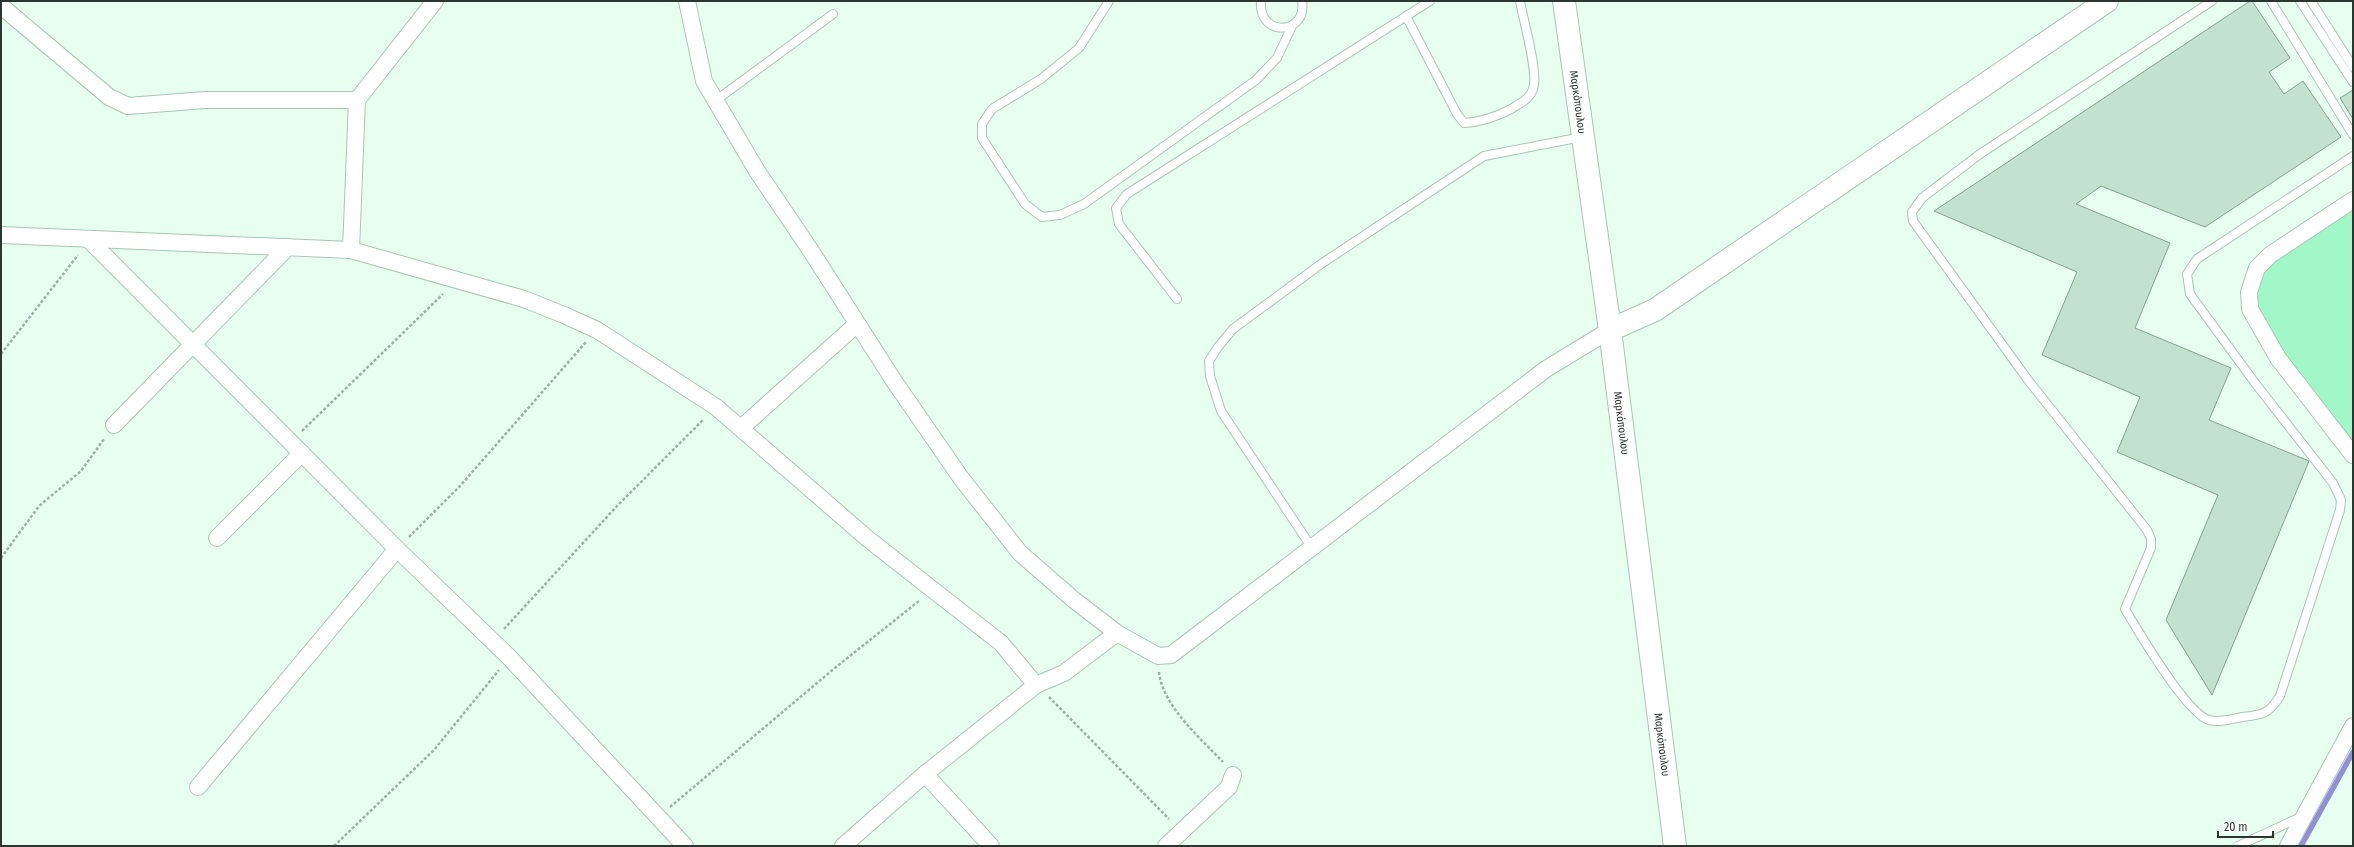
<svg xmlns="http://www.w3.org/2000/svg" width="2354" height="847" font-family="'Fira Sans Condensed',sans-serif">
<rect width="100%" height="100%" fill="#e7fff0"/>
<polygon fill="#a2f7c9" points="2353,211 2353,445 2289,362 2256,313 2254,289 2269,263"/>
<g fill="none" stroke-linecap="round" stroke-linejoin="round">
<polyline stroke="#928ed7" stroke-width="5.5" points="2301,846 2353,752"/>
</g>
<g fill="#c3e1cf" stroke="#84a090">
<polygon points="2250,1 2252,1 2290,58 2269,72 2284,94 2303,81 2341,137 2205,227 2101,186 2076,204 2170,243 2135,328 2231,368 2209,420 2309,461 2212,695 2166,620 2218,495 2117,452 2140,397 2042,355 2077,272 1934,211"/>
<polygon points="2353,90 2353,119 2340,98"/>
</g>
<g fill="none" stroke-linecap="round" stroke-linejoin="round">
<g stroke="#a8c5b4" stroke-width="10">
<g id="lane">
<polyline points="1109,1 1079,48 1041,79 992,109 982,124 982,138 1025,204 1042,217 1060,215 1084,204 1256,80 1277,58 1292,26"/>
<path d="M 1261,1 C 1258,38 1308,35 1302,1"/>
<path d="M 2212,1 L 1980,154 L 1922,198 L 1912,212 L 1913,221 L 2028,380 L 2147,530 L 2151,539 L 2151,548 L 2125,609 C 2138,631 2187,714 2209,720 C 2218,723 2232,719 2242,717 C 2262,715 2269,714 2280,696 L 2340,510 L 2341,500 L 2333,483 L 2255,383 L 2190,294 L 2187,274 L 2197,259 L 2353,156"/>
<polyline points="2271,1 2353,135"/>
<polyline points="2300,1 2353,82"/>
<polyline points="2311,1 2353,67"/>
<path d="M 1406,16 L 1457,114 L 1464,123 C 1481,122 1496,117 1511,109 C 1519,104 1530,99 1533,89 C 1539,74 1523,19 1520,1"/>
<polyline points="715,101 833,14"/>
<polyline points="1177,299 1119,224 1116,208 1127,194 1430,1"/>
<polyline points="1312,548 1221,411 1210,376 1209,361 1218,347 1233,329 1321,264 1484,156 1582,137"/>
<polyline points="2238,846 2303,816"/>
</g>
</g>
<g stroke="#a8c5b4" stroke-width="18">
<g id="street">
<polyline points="687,1 704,81 757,171 811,251 894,381 961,478 1020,553 1074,600 1117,633 1158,656 1171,655 1546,369 1610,330"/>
<polyline points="1,6 109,97 128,106 205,100 357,100"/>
<polyline points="2353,200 2270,255 2257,268 2249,292 2250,309 2278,358 2353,455"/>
<polyline points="1,235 351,250 524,299 564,315 597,330 716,407 868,539 1001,643 1036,685"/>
<polyline points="89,240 397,549 509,657 685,846"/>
<polyline points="351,250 357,100 435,1"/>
<polyline points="114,425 288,247"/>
<polyline points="741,428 857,324"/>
<polyline points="217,538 302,453"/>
<polyline points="198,787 397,549"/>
<polyline points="843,846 925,774"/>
<polyline points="991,846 925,774 1036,685 1064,673 1117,633"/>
<polyline points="1166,846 1229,787 1233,775"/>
<polyline points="2288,846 2353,726"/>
</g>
</g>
<g stroke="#a8c5b4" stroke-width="24">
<g id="secondary">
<path id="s1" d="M 1564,1 L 1610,330 L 1675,846"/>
<polyline points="1610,330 1655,310 2107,1"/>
</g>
</g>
<g stroke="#9db0a4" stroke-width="2.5" stroke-dasharray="3 2" stroke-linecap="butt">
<polyline points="1,354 78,255"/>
<polyline points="302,431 443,294"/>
<polyline points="409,537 460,486 586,342"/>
<polyline points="1,558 39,506 81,471 104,439"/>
<polyline points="504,629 617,506 704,419"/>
<path d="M 1159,672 C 1162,705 1201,739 1223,762"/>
<polyline points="1049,697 1169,819"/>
<polyline points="670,807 836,667 919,601"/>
<polyline points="334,846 434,750 499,670"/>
</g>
<use href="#lane" stroke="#fff" stroke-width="8"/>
<use href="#street" stroke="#fff" stroke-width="16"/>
<use href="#secondary" stroke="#fff" stroke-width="22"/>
</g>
<g text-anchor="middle" stroke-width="4" stroke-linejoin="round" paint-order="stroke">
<g font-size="11" fill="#2a362f" stroke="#fff">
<text dy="4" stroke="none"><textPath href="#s1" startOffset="102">Μαρκόπουλου</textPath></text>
<text dy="4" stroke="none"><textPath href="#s1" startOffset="426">Μαρκόπουλου</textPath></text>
<text dy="4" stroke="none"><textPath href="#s1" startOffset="750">Μαρκόπουλου</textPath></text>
</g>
</g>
<rect width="2354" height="847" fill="none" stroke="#2a362f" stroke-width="4"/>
<path d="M2218 831v6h55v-6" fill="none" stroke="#2a362f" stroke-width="2"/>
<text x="2224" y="831" font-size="12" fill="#2a362f" stroke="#ffffff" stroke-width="3" paint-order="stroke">20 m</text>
</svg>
